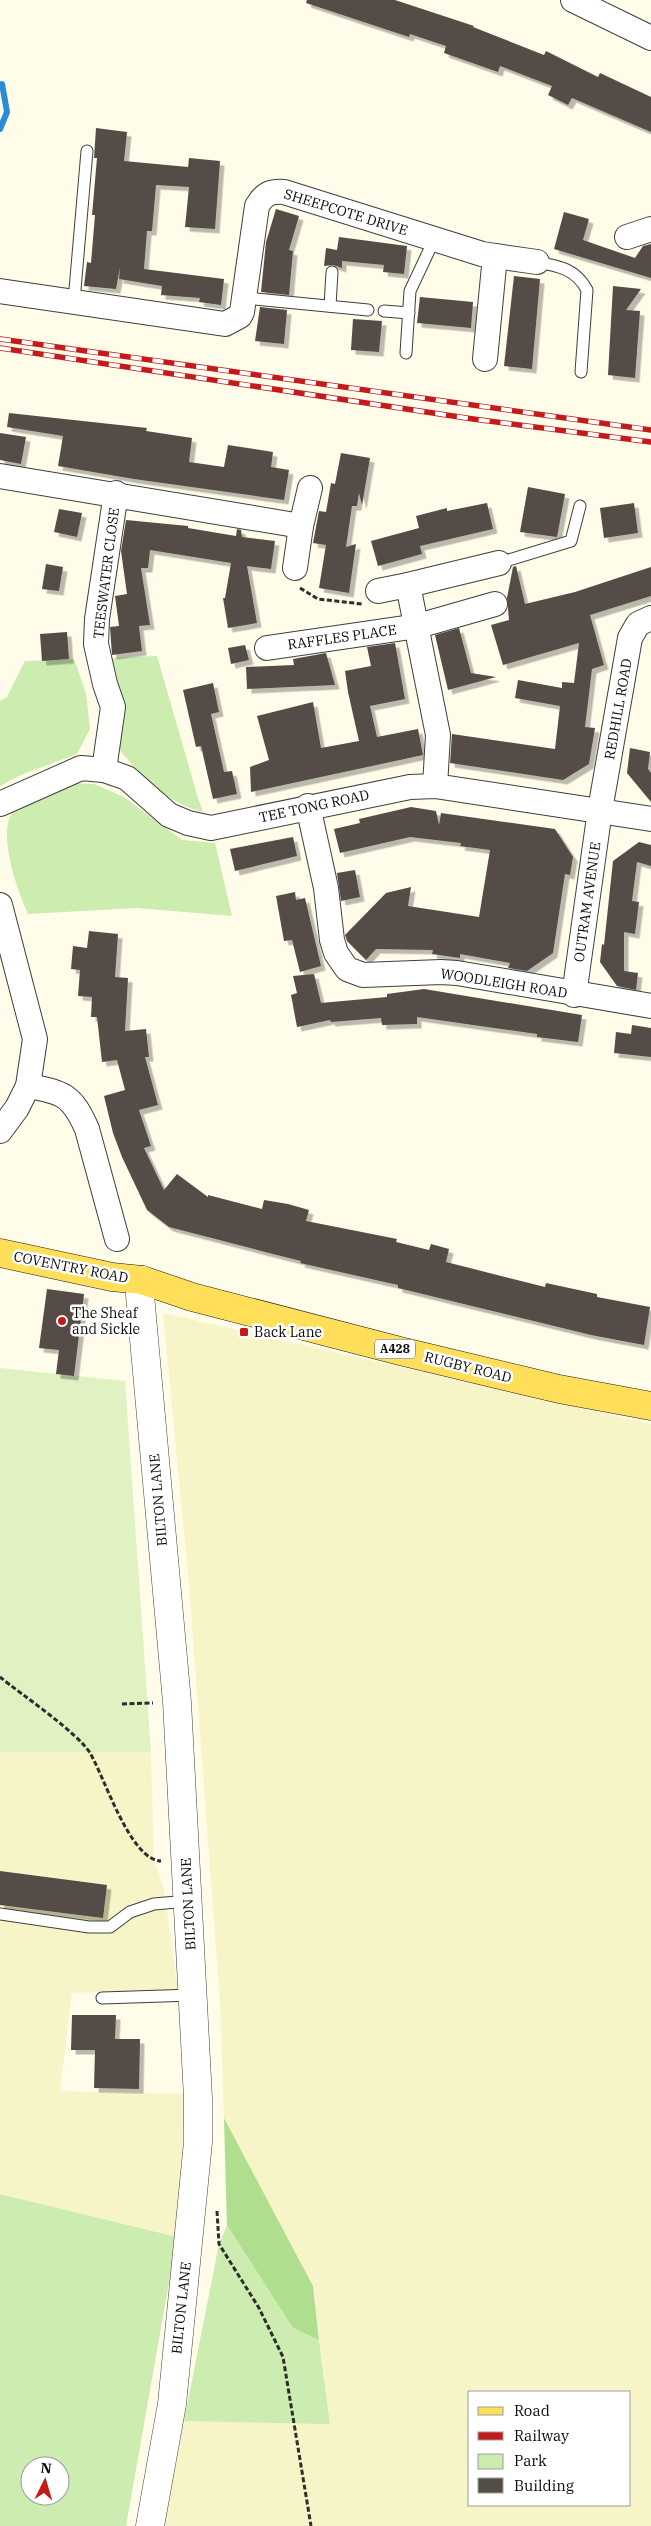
<svg xmlns="http://www.w3.org/2000/svg" width="651" height="2526" font-family="'IBM Plex Serif',serif">
<defs>
<filter id="shadow"><feDropShadow dx="4.5" dy="4.5" stdDeviation="0" flood-color="#0004"/></filter>
</defs>
<rect width="100%" height="100%" fill="#fffce9"/>
<g fill="#f7f5c7" fill-rule="evenodd">
<path d="M 163,1313 L 651,1424 L 651,2526 L 163,2526 L 184,2421 L 330,2423 L 313,2286 L 224,2118 L 220,2002 L 189,1586 ZM 470,2392 L 630,2392 L 630,2505 L 470,2505 Z"/>
<polygon points="0,1752 151,1752 154,1860 164,1890 178,1989 72,1993 60,2091 186,2094 177,2237 0,2194"/>
</g>
<g fill="#ccecb0" fill-rule="evenodd">
<path d="M 157,656 L 198,798 L 203,812 C 168,804 140,775 118,748 C 126,711 120,693 109,658 Z"/>
<polygon points="74,659 86,693 90,729 77,754 21,775 0,786 0,701 7,697 25,661"/>
<path d="M 68,783 L 94,784 L 124,797 L 182,840 L 215,843 L 232,916 L 137,908 L 28,914 C 17,889 0,841 10,816 C 22,805 53,791 68,783 Z"/>
<path d="M 0,2194 L 177,2237 L 126,2526 L 0,2526 ZM 30,2466 L 60,2466 L 60,2496 L 30,2496 Z"/>
<polygon points="227,2225 293,2328 319,2340 330,2424 184,2421 219,2244"/>
</g>
<polygon fill="#aede8e" points="224,2118 313,2286 319,2340 293,2328 227,2225"/>
<polygon fill="#e0f2c2" points="0,1368 125,1381 151,1752 0,1752"/>
<g fill="none" stroke-linecap="round" stroke-linejoin="round">
<polyline stroke="#2b8bd7" stroke-width="6" points="0,129 7,112 2,84"/>
</g>
<g fill="#544c46" filter="url(#shadow)">
<polygon points="307,0 395,0 474,26 473,27 544,55 546,51 598,77 600,73 651,97 651,132 572,98 568,105 548,95 552,86 500,66 498,72 444,53 446,46 410,34 409,37 306,3"/>
<polygon points="96,128 127,132 124,161 188,167 189,158 220,161 215,229 185,227 189,187 156,185 152,231 147,231 144,269 224,279 221,305 199,302 200,298 161,295 162,286 119,279 120,267 116,289 84,286 87,262 91,263 95,215 92,215 97,158 94,158"/>
<polygon points="276,209 299,216 289,250 293,251 289,295 261,292 266,242"/>
<polygon points="564,212 589,219 583,240 635,258 643,246 651,244 651,278 554,249"/>
<polygon points="339,237 407,246 404,274 383,272 384,265 342,261 342,268 333,265 324,266 326,248 337,250"/>
<polygon points="514,276 540,279 532,369 504,366"/>
<polygon points="613,286 641,289 626,310 640,311 635,378 608,375"/>
<polygon points="420,297 473,302 471,328 417,323"/>
<polygon points="260,307 287,310 284,344 255,341"/>
<polygon points="353,319 382,321 379,352 351,350"/>
<polygon points="9,413 147,428 146,431 192,438 189,462 224,467 228,445 273,452 271,467 289,470 284,500 134,479 58,466 63,436 7,427"/>
<polygon points="0,433 26,437 21,464 0,460"/>
<polygon points="341,453 370,458 362,505 359,493 357,506 352,506 346,547 356,544 349,593 319,588 326,545 313,543 319,511 326,512 331,483 335,484"/>
<polygon points="528,487 565,494 557,537 520,532"/>
<polygon points="487,503 493,529 420,546 422,554 378,566 371,541 419,528 416,516 447,508 447,511"/>
<polygon points="634,503 638,533 604,538 600,508"/>
<polygon points="59,509 82,513 77,537 54,532"/>
<polygon points="126,520 188,526 188,528 236,536 237,529 241,530 242,537 275,541 271,569 247,566 257,623 228,628 223,598 225,598 231,563 150,550 148,568 141,568 150,625 139,626 142,651 112,655 110,627 119,626 115,596 127,594 121,551"/>
<polygon points="46,564 63,567 59,591 42,589"/>
<polygon points="516,566 525,604 575,592 651,567 651,596 590,615 604,665 592,669 585,727 595,728 589,764 563,780 450,763 452,734 555,749 560,706 515,698 518,680 562,688 562,682 574,683 579,643 503,665 491,625 509,620 507,598 513,567"/>
<polygon points="459,628 471,673 496,677 448,690 435,635"/>
<polygon points="67,632 69,659 42,661 40,634"/>
<polygon points="395,643 405,699 370,706 377,737 418,729 423,755 251,792 250,767 269,760 257,716 313,702 321,748 359,741 348,692 345,671 371,666 367,647"/>
<polygon points="245,645 249,660 231,664 228,648"/>
<polygon points="326,653 335,685 247,689 246,667 294,665 293,659"/>
<polygon points="213,683 219,712 211,714 224,772 232,771 237,794 213,799 201,746 196,747 183,690"/>
<polygon points="630,748 650,752 648,769 651,773 651,802 627,773"/>
<polygon points="411,807 436,811 439,825 441,813 555,829 573,857 570,875 565,874 553,953 527,971 508,968 510,963 460,954 460,958 432,954 433,950 376,949 366,960 347,941 345,935 386,893 411,887 408,906 479,917 490,850 460,846 461,843 410,837 340,853 334,829 360,823 359,819"/>
<polygon points="293,837 297,856 235,871 230,849"/>
<polygon points="639,842 651,845 651,866 637,862 632,901 639,902 635,934 624,932 624,971 638,973 636,990 617,986 600,962 602,944 604,945 613,861"/>
<polygon points="355,870 360,897 341,901 337,873"/>
<polygon points="295,892 296,900 305,898 321,966 300,972 292,940 284,941 276,896"/>
<polygon points="89,931 118,934 115,977 128,978 125,1031 146,1029 149,1057 145,1057 158,1105 139,1110 151,1146 144,1148 164,1190 177,1174 208,1197 208,1195 262,1209 264,1200 288,1204 309,1210 306,1221 397,1239 396,1242 429,1250 431,1244 449,1249 446,1262 545,1287 546,1283 597,1294 597,1297 650,1307 644,1345 591,1335 398,1288 398,1285 300,1263 301,1261 269,1253 169,1227 147,1210 122,1157 113,1133 104,1096 125,1090 117,1060 102,1062 97,1017 91,1017 92,997 78,996 80,970 71,969 73,946 87,948"/>
<polygon points="314,974 321,1003 387,997 387,994 424,989 582,1015 578,1042 537,1037 537,1034 417,1017 417,1024 382,1025 381,1018 331,1022 330,1020 297,1027 291,995 297,993 293,976"/>
<polygon points="632,1025 651,1028 651,1057 614,1053 616,1032 631,1034"/>
<polygon points="47,1289 84,1294 74,1376 56,1374 59,1350 39,1348"/>
<polygon points="0,1871 107,1885 103,1918 0,1905"/>
<polygon points="72,2015 116,2015 115,2039 140,2039 139,2089 94,2088 95,2050 71,2050"/>
</g>
<g fill="none" stroke-linecap="round" stroke-linejoin="round">
<g stroke="#3e3e3e" stroke-width="13">
<g id="service">
<path d="M 537,262 C 559,266 576,269 587,290 L 581,372"/>
<polyline points="245,298 368,310"/>
<polyline points="74,301 87,151"/>
<polyline points="330,306 332,272"/>
<polyline points="384,311 409,313"/>
<polyline points="406,353 410,291 434,240"/>
<polyline points="499,563 571,541 580,506"/>
<polyline points="0,1914 89,1927 110,1927 130,1912 154,1904 188,1901"/>
<polyline points="102,1998 193,1995"/>
</g>
</g>
<g stroke="#3e3e3e" stroke-width="26">
<g id="minor">
<polyline points="573,0 651,38"/>
<polyline points="627,237 651,229"/>
<path d="M 0,291 L 225,324 L 240,316 L 242,312 L 257,206 C 264,194 270,191 284,192 L 482,254 L 537,262"/>
<polyline points="485,359 495,256"/>
<polyline points="0,476 301,526"/>
<polyline points="295,568 301,526 310,488"/>
<polyline points="378,591 408,585"/>
<polyline points="267,648 418,626 495,604"/>
<polyline points="104,770 113,707 105,684 96,644 97,619 116,493"/>
<polyline points="435,786 438,735 408,585 499,563"/>
<polyline points="0,804 81,768 104,770 127,778 169,815 188,823 211,828 410,787 435,786 651,819"/>
<polyline points="308,806 326,888 332,940 336,953 347,969 363,975 441,972 457,973 651,1006"/>
<polyline points="0,905 35,1039 28,1086 17,1108 0,1131"/>
<polyline points="574,995 600,810 630,638 638,624 651,618"/>
<path d="M 28,1086 C 63,1092 72,1095 87,1129 L 117,1239"/>
</g>
</g>
<g stroke="#3e3e3e" stroke-width="29">
<polyline id="tertiary" points="142,1280 140,1295 177,1702 198,2098 198,2142 172,2404 150,2526"/>
</g>
<g stroke="#1c1c1c" stroke-width="29">
<polyline id="primary" points="0,1253 112,1277 142,1280 192,1297 400,1351 559,1389 651,1406"/>
</g>
<g stroke="#2d2d2d" stroke-width="3" stroke-dasharray="5 2.5" stroke-linecap="butt">
<polyline points="300,588 318,599 362,604"/>
<path d="M 0,1677 C 22,1695 77,1732 90,1753 C 105,1778 130,1860 161,1861"/>
<polyline points="122,1704 153,1703"/>
<polyline points="217,2211 219,2244 259,2308 283,2357 311,2526"/>
</g>
<use href="#service" stroke="#fff" stroke-width="11"/>
<use href="#minor" stroke="#fff" stroke-width="24"/>
<use href="#tertiary" stroke="#fff" stroke-width="28"/>
<use href="#primary" stroke="#ffde59" stroke-width="28"/>
<g stroke="#c41a1a" stroke-width="5.5">
<g id="rail">
<polyline points="0,339 651,430"/>
<polyline points="0,348 473,419 651,442"/>
</g>
</g>
<use href="#rail" stroke="#fff" stroke-width="4" stroke-dasharray="11" stroke-linecap="butt"/>
</g>
<g fill="#c41a1a" stroke="#fff" stroke-width="2">
<circle cx="62" cy="1321" r="5"/>
<rect x="239" y="1327" width="10" height="10" rx="2.5"/>
</g>
<g text-anchor="middle" stroke-width="5" stroke-linejoin="round" paint-order="stroke">
<rect fill="#fff" stroke="#545454" stroke-width="1" x="375" y="1339.5" width="40" height="19" rx="4"/>
<g font-size="12" font-weight="bold" fill="#0b0b0b">
<text x="395" y="1353">A428</text>
</g>
<g font-size="14" fill="#0b0b0b" stroke="#fff">
<text transform="translate(346 212) rotate(17)" y="5">SHEEPCOTE DRIVE</text>
<text transform="translate(106 573) rotate(-83)" y="5">TEESWATER CLOSE</text>
<text transform="translate(342 637) rotate(-8)" y="5">RAFFLES PLACE</text>
<text transform="translate(618 709) rotate(-80)" y="5">REDHILL ROAD</text>
<text transform="translate(314 806) rotate(-12)" y="5">TEE TONG ROAD</text>
<text transform="translate(587 902) rotate(-82)" y="5">OUTRAM AVENUE</text>
<text transform="translate(504 983) rotate(9)" y="5">WOODLEIGH ROAD</text>
<text transform="translate(71 1267) rotate(11)" y="5">COVENTRY ROAD</text>
<text transform="translate(468 1367) rotate(14)" y="5">RUGBY ROAD</text>
<text transform="translate(158 1500) rotate(-95)" y="5">BILTON LANE</text>
<text transform="translate(188 1904) rotate(-93)" y="5">BILTON LANE</text>
<text transform="translate(181 2308) rotate(-84)" y="5">BILTON LANE</text>
</g>
<g font-size="14" fill="#0b0b0b" stroke="#fff" text-anchor="start">
<text x="72" y="1318">The Sheaf<tspan x="72" dy="16">and Sickle</tspan></text>
<text x="254" y="1337">Back Lane</text>
</g>
</g>
<rect x="468" y="2391" width="162" height="115" fill="#ffffff" stroke="#9d9d9d"/>
<rect x="478" y="2407" width="25" height="8" fill="#ffde59" stroke="#9d9d9d"/>
<text x="514" y="2416" font-size="15" fill="#0b0b0b">Road</text>
<rect x="478" y="2432" width="25" height="8" fill="#c41a1a" stroke="#9d9d9d"/>
<text x="514" y="2441" font-size="15" fill="#0b0b0b">Railway</text>
<rect x="478" y="2454" width="25" height="15" fill="#ccecb0" stroke="#9d9d9d"/>
<text x="514" y="2466" font-size="15" fill="#0b0b0b">Park</text>
<rect x="478" y="2478" width="25" height="15" fill="#544c46" stroke="#9d9d9d"/>
<text x="514" y="2491" font-size="15" fill="#0b0b0b">Building</text>
<g transform="translate(45 2481) rotate(5)"><circle r="24" fill="#ffffff" stroke="#9d9d9d"/>
<path d="M0-4L9 19L0 12L-9 19Z" fill="#c41a1a"/>
<text y="-8" font-size="14" font-weight="bold" text-anchor="middle" fill="#0b0b0b">N</text>
</g>
</svg>
